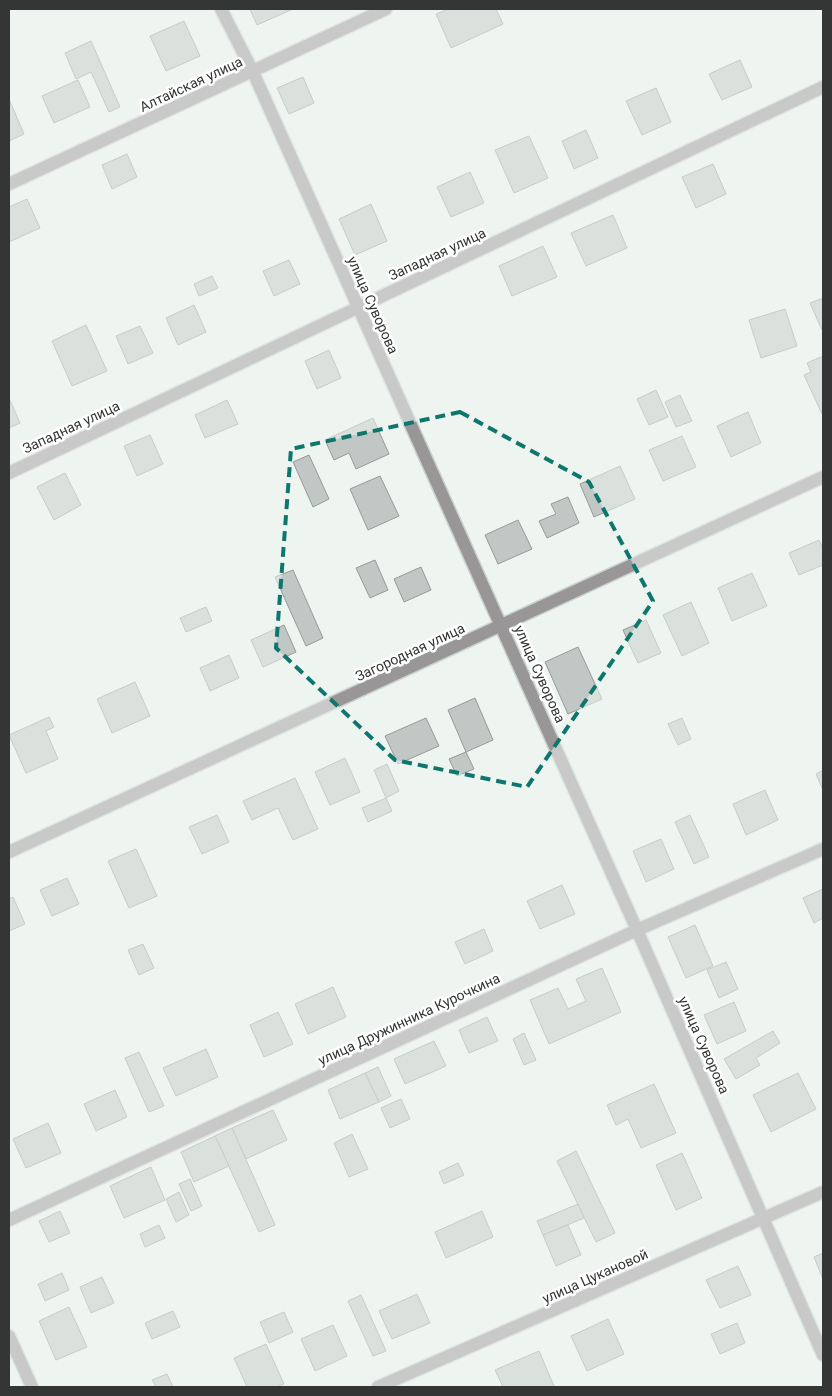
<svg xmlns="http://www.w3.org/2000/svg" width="832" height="1396" font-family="Roboto,sans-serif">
<rect width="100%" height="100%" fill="#eef4f0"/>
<g fill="#c1c7c4" stroke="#969b98">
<polygon points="250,9 293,9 257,25"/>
<polygon points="449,9 496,9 503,24 451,48 436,14"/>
<polygon points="184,21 200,56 166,71 150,36"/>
<polygon points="91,41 120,107 109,112 91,72 76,79 65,53"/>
<polygon points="740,60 752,87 722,100 709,74"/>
<polygon points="303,77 314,103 289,114 277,88"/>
<polygon points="78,80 90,107 54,123 42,96"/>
<polygon points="656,88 671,122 642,135 626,101"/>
<polygon points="9,99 24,134 9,141"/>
<polygon points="586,130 598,158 574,169 562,141"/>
<polygon points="529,136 548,178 514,193 495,150"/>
<polygon points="127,154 137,177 112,189 102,165"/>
<polygon points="713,164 726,194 696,208 682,177"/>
<polygon points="470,172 484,203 451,217 437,187"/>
<polygon points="27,199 40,228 9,242 9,207"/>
<polygon points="371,204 387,241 355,255 339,219"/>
<polygon points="613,215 627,248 586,266 571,233"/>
<polygon points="543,246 557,277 512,296 499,266"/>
<polygon points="289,260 300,284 274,296 263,271"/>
<polygon points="212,276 218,288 199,296 194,284"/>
<polygon points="823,298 823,329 822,330 810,303"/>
<polygon points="194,305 206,332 178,345 166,318"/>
<polygon points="785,309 797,346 761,358 749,320"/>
<polygon points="86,325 107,371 72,386 52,341"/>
<polygon points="140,326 153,353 128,364 116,336"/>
<polygon points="329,350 341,378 317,389 305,361"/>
<polygon points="823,356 823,416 804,375 811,372 807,363"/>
<polygon points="656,390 668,417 649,425 637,399"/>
<polygon points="680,395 692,421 676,427 665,402"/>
<polygon points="9,398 20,423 9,428"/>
<polygon points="227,400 238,424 205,438 195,415"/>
<polygon points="748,412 761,443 731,457 717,426"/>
<polygon points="373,418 389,454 356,469 349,453 334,460 325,440"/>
<polygon points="150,435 163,464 137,476 124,446"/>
<polygon points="682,436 696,467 663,481 649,450"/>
<polygon points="309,455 329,499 313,507 293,462"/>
<polygon points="620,466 635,499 594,517 580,484"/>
<polygon points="65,473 81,505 54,520 37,487"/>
<polygon points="380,476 399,516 368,530 350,489"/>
<polygon points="568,497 579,523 547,538 539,521 556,514 551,504"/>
<polygon points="518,520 532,549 498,564 485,535"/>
<polygon points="819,540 823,549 823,565 799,575 789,553"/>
<polygon points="375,560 388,590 370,598 356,568"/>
<polygon points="421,567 431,590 404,602 394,579"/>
<polygon points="293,570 323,638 306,646 275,577"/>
<polygon points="752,573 767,606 732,621 718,588"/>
<polygon points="691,602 709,643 682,656 663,615"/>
<polygon points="206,607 212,621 186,632 180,618"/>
<polygon points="646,620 661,653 638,663 623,630"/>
<polygon points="284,625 296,652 263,667 251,640"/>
<polygon points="578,647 602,699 568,714 545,662"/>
<polygon points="229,655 239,678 210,691 200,668"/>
<polygon points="135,682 150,716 112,733 97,699"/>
<polygon points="475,698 493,740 466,752 448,710"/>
<polygon points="49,717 54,727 46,731 58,759 26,773 9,735"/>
<polygon points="426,718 439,746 398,764 385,736"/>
<polygon points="682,718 691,739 678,745 668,724"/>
<polygon points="466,752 474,769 457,776 449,759"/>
<polygon points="345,758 360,792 330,805 315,772"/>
<polygon points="387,764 399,791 386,798 374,770"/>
<polygon points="823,770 823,790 816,774"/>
<polygon points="295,778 318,829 293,840 278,808 252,820 243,801"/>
<polygon points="765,790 778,820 746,835 733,804"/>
<polygon points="386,798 392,811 368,822 362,808"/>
<polygon points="217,815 229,842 202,854 189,827"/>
<polygon points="690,815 709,857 694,864 675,822"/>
<polygon points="661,839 674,869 646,882 633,851"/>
<polygon points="136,849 157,896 129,908 108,861"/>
<polygon points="67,878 79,904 52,916 40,890"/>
<polygon points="562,885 575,914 540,929 527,901"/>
<polygon points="823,889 823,918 814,923 803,898"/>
<polygon points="13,897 25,924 9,931 9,899"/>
<polygon points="695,925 713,966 686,978 668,937"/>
<polygon points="484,929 493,951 465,964 455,942"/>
<polygon points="143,944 154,968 139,975 128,950"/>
<polygon points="726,962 738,989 719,998 707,970"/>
<polygon points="602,968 621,1012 549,1044 530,1000 558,988 568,1009 586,1001 576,979"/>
<polygon points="333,987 346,1017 308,1034 295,1004"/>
<polygon points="734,1002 746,1031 717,1044 704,1015"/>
<polygon points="278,1012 293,1044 264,1057 250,1025"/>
<polygon points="487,1017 498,1041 469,1053 459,1030"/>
<polygon points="773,1031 780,1043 756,1058 760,1065 736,1079 724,1059"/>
<polygon points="524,1033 536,1060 524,1065 513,1039"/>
<polygon points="434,1041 446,1066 405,1084 394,1059"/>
<polygon points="206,1049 218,1077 176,1096 163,1068"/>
<polygon points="139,1052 164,1106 149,1112 125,1058"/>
<polygon points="378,1067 391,1096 379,1102 365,1073"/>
<polygon points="365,1073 379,1102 340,1119 328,1090"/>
<polygon points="798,1073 816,1109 771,1132 753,1095"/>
<polygon points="654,1084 676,1133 641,1148 628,1119 616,1125 607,1105"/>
<polygon points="115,1090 127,1117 96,1131 84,1104"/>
<polygon points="401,1099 410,1119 390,1128 381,1108"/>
<polygon points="273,1110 287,1140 246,1159 232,1128"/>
<polygon points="48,1123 61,1153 26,1168 13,1139"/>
<polygon points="232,1128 275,1225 259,1232 215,1136"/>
<polygon points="352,1134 368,1169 349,1177 334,1143"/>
<polygon points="215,1136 229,1166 194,1182 181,1152"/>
<polygon points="576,1151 615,1233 596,1242 557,1161"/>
<polygon points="682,1153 702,1198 676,1210 656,1165"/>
<polygon points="458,1163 464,1175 444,1184 439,1172"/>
<polygon points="151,1167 165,1200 124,1218 110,1186"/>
<polygon points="190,1179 202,1206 191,1211 179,1184"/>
<polygon points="179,1192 189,1215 176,1222 166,1199"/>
<polygon points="578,1204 584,1218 543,1235 537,1221"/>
<polygon points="60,1211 70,1233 49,1242 39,1221"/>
<polygon points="482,1211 493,1237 446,1258 435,1232"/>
<polygon points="159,1225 165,1238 145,1247 140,1234"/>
<polygon points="568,1225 581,1255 556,1266 543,1235"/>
<polygon points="823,1253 823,1279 814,1257"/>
<polygon points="738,1266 751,1295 720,1308 706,1280"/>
<polygon points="62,1273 69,1290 45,1301 38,1284"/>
<polygon points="102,1277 114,1303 91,1313 80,1287"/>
<polygon points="417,1294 430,1323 392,1339 379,1311"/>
<polygon points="361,1295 386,1351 373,1356 348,1301"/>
<polygon points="69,1307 87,1347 56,1360 39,1321"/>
<polygon points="173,1311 180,1327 152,1339 145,1323"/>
<polygon points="284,1312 293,1332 269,1343 260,1322"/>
<polygon points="608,1319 624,1354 587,1371 571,1336"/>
<polygon points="737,1323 745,1343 720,1354 711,1334"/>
<polygon points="333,1325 347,1356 315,1371 301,1339"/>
<polygon points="266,1344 284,1384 276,1387 247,1387 234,1358"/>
<polygon points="539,1351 554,1386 550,1387 503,1387 495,1370"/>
<polygon points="167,1374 173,1387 156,1387 152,1380"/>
</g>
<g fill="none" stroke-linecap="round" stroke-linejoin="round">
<g stroke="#ccd2ce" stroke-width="15">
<g id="minor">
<polyline points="221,9 253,72 637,930 823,1355"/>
<polyline points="9,184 386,9"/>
<polyline points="9,473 823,87"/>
<polyline points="9,852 823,477"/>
<polyline points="9,1220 637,930 823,849"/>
<polyline points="9,1336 32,1387"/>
<polyline points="378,1387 823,1192"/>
</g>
</g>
<use href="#minor" stroke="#999698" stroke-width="12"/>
</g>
<path d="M0 0H832V1396H0ZM 460,412 L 589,482 L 653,601 L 527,787 L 395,760 L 276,648 L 291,449 Z" fill="#eef4f0" fill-opacity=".55" fill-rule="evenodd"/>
<path fill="none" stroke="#0f766e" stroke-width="4" stroke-dasharray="10 6" stroke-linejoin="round" d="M 460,412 L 589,482 L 653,601 L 527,787 L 395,760 L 276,648 L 291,449 Z"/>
<g text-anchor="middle" stroke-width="5" stroke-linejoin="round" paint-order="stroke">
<g font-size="14" fill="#333634" stroke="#fff">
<text transform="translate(191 84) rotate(-25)" y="5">Алтайская улица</text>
<text transform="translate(437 254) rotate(-25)" y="5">Западная улица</text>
<text transform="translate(373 305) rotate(66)" y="5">улица Суворова</text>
<text transform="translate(71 427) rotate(-25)" y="5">Западная улица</text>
<text transform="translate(410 652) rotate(-25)" y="5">Загородная улица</text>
<text transform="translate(540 674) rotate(66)" y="5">улица Суворова</text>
<text transform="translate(409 1019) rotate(-25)" y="5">улица Дружинника Курочкина</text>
<text transform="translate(704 1045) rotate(66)" y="5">улица Суворова</text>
<text transform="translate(595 1276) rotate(-24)" y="5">улица Цукановой</text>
</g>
</g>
<rect width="832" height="1396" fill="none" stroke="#333634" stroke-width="20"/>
</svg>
